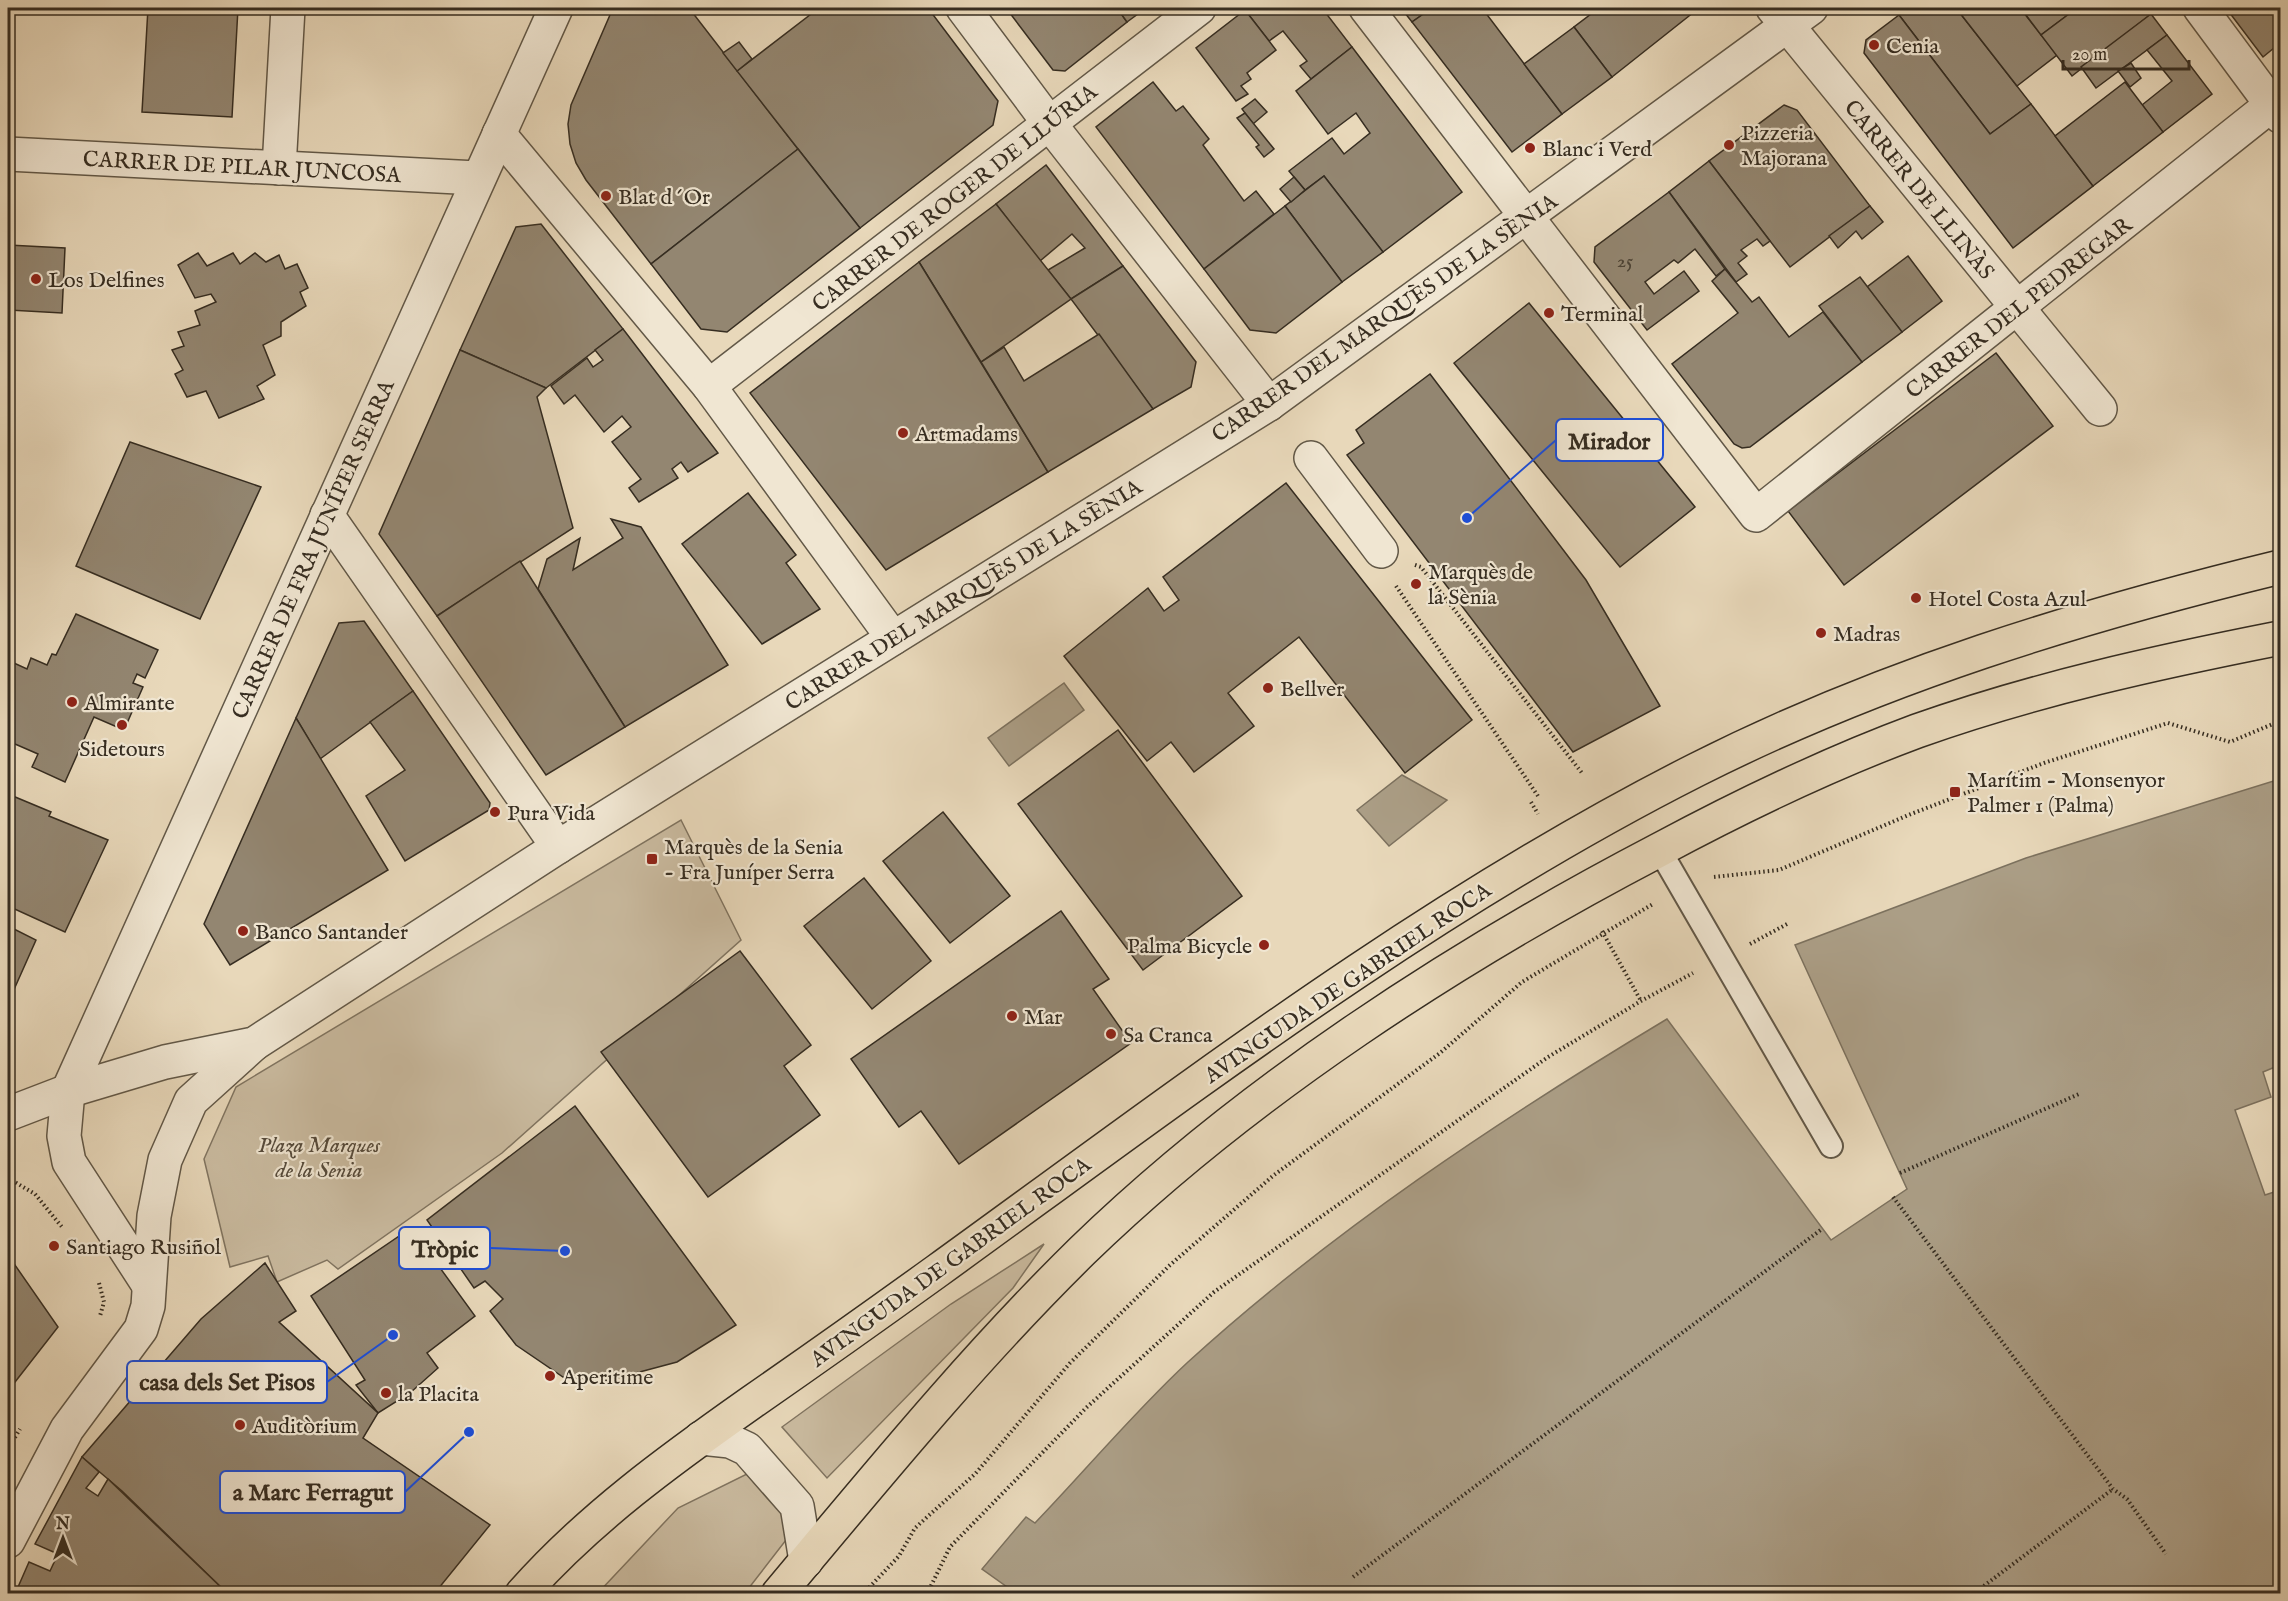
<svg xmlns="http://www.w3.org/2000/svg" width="2288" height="1601" font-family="'IM FELL English',serif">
<rect width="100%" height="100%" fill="#e8d8ba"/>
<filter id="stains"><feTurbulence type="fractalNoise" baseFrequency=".00333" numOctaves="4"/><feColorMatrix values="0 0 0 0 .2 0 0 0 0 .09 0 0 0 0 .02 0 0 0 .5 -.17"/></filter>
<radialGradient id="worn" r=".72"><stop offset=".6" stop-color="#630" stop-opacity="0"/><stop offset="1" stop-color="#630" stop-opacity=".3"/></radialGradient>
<g fill="#cabba0" stroke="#807460" stroke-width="1.5">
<polygon points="681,820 741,940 502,1153 338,1269 327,1260 277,1282 268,1256 230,1267 204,1159 236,1087"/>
<polygon points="1044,1244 1013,1288 827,1478 782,1427 951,1304"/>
<polygon points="755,1470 793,1531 745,1593 597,1594 678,1508"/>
</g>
<g fill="#ab9e86" stroke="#7c715e" stroke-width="1.5">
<polygon points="1064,683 1084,710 1009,766 988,738"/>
<polygon points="1402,775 1447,800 1389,846 1357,810"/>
<path d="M 2280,779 L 2280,1065 L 2263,1072 L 2271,1097 L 2235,1110 L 2265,1195 L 2280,1190 L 2280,1593 L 1017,1594 L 982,1569 L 1026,1517 L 1035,1523 C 1085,1471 1135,1411 1188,1362 C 1333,1230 1499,1120 1667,1019 L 1831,1240 L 1907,1189 L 1795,945 L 2026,858 Z"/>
</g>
<g fill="#938671" stroke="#362d21" stroke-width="1.5">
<polygon points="148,8 238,8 232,117 142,112"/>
<polygon points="613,8 689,8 798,149 651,264 586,180 576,163 570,144 568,124 571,105"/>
<polygon points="803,8 819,8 809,15"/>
<polygon points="819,8 928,8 998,101 993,125 860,228 737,71"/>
<polygon points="1006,8 1117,8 1127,22 1065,71 1053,70"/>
<polygon points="1117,8 1146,8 1127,22"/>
<polygon points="1249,8 1322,8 1352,47 1311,79 1300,66 1307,61 1283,31 1269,41 1245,10"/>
<polygon points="1401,8 1432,8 1412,22"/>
<polygon points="1432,8 1482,8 1562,114 1512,152 1412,22"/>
<polygon points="1599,8 1699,8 1612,77 1574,27"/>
<polygon points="1909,8 1956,8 2031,104 1990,134 1899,15"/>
<polygon points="1956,8 2020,8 2057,55 2017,86"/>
<polygon points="2035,8 2077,8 2041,35 2026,15"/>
<polygon points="2077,8 2146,8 2151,14 2072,76 2041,35"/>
<polygon points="2226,8 2273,8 2280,17 2280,43 2263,57"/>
<polygon points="1245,10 1276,50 1247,73 1251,79 1241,86 1248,94 1236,101 1196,48"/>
<polygon points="2151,14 2167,35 2096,88 2081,67"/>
<polygon points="1899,15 1990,134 2031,104 2093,186 2013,248 1864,53 1866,40"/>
<polygon points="1574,27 1612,77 1562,114 1524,64"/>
<polygon points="2167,35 2212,94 2163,132 2142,105 2172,81 2147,50"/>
<polygon points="739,42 752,59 737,71 723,53"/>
<polygon points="1352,47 1462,192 1383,252 1324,176 1305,190 1289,171 1332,138 1344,154 1370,133 1356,113 1328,134 1296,91"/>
<polygon points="2131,63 2141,78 2130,87 2118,71"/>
<polygon points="1153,82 1176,111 1183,106 1209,139 1203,145 1244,201 1256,191 1274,214 1204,269 1096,127"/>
<polygon points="2125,82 2163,132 2093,186 2055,136"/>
<polygon points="1255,99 1267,112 1253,124 1242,109"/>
<polygon points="1784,105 1797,110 1870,206 1790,267 1709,161"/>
<polygon points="1245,113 1274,149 1264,157 1256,147 1259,145 1237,118"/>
<polygon points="798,149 860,228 727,332 701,329 651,264"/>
<polygon points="1709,161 1770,241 1763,246 1757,239 1741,250 1747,256 1738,263 1747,274 1736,282 1669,192"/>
<polygon points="1046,165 1123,266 1071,299 1048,270 1085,248 1072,234 1040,261 996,204"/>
<polygon points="1324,176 1383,252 1342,282 1285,206"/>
<polygon points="1294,177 1305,190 1291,202 1280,189"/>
<polygon points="1669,192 1725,269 1716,276 1695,249 1678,263 1674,260 1645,282 1654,294 1684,271 1699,291 1647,330 1594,262 1595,247"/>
<polygon points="996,204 1071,299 981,362 919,262"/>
<polygon points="1285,206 1342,282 1276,333 1250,330 1204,269"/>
<polygon points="1870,206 1883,222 1862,239 1856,231 1838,248 1829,236"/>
<polygon points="541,224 623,329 546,388 460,350 516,227"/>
<polygon points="8,245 65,248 62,313 9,310 8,329"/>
<polygon points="198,253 207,266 233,253 240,264 255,253 266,262 279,255 285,269 297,264 308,288 300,292 306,306 281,322 281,336 263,345 275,375 257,386 264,399 219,418 206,391 187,397 175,374 183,370 172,350 184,346 178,332 200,325 195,311 216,302 211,294 195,298 178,265"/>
<polygon points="1908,256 1942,301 1902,332 1867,287"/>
<polygon points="919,262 1048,472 886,570 750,393"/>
<polygon points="1123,266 1196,362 1191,387 1153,409 1071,299"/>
<polygon points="1725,269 1752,302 1759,297 1789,337 1823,312 1862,362 1750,447 1742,448 1734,444 1672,364 1738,313 1712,281"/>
<polygon points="1860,277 1902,332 1862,362 1819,306"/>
<polygon points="1529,303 1695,507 1620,567 1454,363"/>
<polygon points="623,329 718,453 688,472 681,462 672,469 678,478 639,502 629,488 641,479 612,442 631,427 622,416 604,432 575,395 564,404 551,386 587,358 593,367 603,360 595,350"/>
<polygon points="1099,334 1153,409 1048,472 981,362 1004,347 1024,381"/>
<polygon points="460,350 546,388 537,397 573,528 437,616 379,534"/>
<polygon points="1996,353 2053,426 1844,585 1788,511"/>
<polygon points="1430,374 1586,580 1660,706 1573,752 1347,455 1364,443 1356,430"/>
<polygon points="130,442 261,487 200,619 76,566"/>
<polygon points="1286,483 1472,720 1405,773 1299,637 1228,693 1254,726 1194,772 1171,742 1147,761 1064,656 1148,588 1164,611 1179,600 1163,577"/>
<polygon points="748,493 796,555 786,563 820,609 762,644 682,544"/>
<polygon points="611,519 641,527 728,665 625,727 538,589 547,559 580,538 573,570 623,538"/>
<polygon points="520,561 625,727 546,775 437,616"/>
<polygon points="76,614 158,650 145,678 137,674 133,683 143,687 124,730 94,717 65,782 32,767 38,754 8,741 8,673 9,674 14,663 27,669 31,658 47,665 52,654 56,655"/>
<polygon points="364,621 413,691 320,759 296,718 339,623"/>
<polygon points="413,691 490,803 489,810 405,861 366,796 405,770 370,722"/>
<polygon points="296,718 388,870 230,965 204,924"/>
<polygon points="1118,730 1242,896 1143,970 1018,804"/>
<polygon points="8,794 51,812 49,816 108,840 65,932 8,906"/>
<polygon points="943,812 1010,896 950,943 883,861"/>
<polygon points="864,878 931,961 872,1009 804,926"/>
<polygon points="1061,911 1109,979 1093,989 1131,1043 959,1164 921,1111 899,1127 851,1059"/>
<polygon points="8,926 36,940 8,1003"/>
<polygon points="740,951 811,1045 784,1066 820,1115 708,1197 601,1052"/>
<polygon points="575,1106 736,1325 677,1362 606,1381 563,1377 516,1345 490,1311 503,1299 485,1281 474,1288 427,1220"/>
<polygon points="411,1228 475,1316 427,1353 438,1368 410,1393 378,1413 356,1385 365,1380 311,1296"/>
<polygon points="8,1255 58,1327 8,1391"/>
<polygon points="265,1263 296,1311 279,1322 378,1413 363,1438 490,1525 434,1594 228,1594 122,1491 82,1457 201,1319"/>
<polygon points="82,1457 99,1472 86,1488 98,1496 108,1479 228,1594 15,1594 29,1562 50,1571 58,1554 35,1544"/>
</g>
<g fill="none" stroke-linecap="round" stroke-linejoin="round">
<g stroke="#625847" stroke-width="26">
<polyline id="service" points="1659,849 1831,1146"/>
</g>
<g stroke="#625847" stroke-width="36">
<polyline id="pedestrian" points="1311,458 1381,551"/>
</g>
<g stroke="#625847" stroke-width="36">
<g id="minor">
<polyline points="963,8 1049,123 1269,404"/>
<polyline points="1366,8 1756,515 2280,98"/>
<polyline points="1773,8 2100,409"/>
<polyline points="2200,8 2280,116"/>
<polyline points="499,134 709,386 893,638"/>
<polyline points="8,154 477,178"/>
<polyline points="279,168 288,8"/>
<polyline points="709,386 1199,8"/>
<polyline points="327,515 558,847"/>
<polyline points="701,1438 730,1441 747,1449 797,1506 806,1561"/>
</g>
</g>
<g stroke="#625847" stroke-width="36">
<g id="tertiary">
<polyline points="8,1114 68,1091 165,1062 254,1044 558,847 1269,404 1811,8"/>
<polyline points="148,1284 69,1162 64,1136 68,1091 556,8"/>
<polyline points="8,1541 67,1429 141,1329 148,1306 154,1216 165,1160 191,1101 254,1044"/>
</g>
</g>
<g stroke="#362d21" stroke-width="36">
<g id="trunk">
<path d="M 522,1594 C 588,1519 671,1459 752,1402 C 814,1359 876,1315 937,1271 C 1183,1093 1425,907 1696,770 C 1882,676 2079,616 2280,567"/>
<path d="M 778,1594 C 876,1477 973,1358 1082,1251 C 1247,1091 1456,956 1659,850 C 1743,805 1828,764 1917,731 C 2035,689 2158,662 2280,638"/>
</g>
</g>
<g stroke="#362d21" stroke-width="4" stroke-dasharray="1.5 3" stroke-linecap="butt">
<polyline points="1415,565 1421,567 1582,773"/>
<polyline points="1396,586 1538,796"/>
<polyline points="1531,802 1538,814"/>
<polyline points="1714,877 1779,870 1911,814 2044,763 2168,723 2230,742 2280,721"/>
<polyline points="1602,931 1641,1001"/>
<polyline points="1750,944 1789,923"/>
<polyline points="1900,1173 2079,1094"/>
<polyline points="8,1178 35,1194 62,1227"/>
<polyline points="1893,1197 2113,1489 2127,1499 2166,1554"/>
<polyline points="99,1283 104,1302 100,1316"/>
<polyline points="8,1449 20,1429"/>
<polyline points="1353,1577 1822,1229"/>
<polyline points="863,1594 899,1556 915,1528 975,1474 1070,1363 1170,1265 1274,1175 1440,1053 1522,982 1653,904"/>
<polyline points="927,1594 950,1547 1087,1407 1214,1292 1548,1057 1641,1001 1693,973"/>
<polyline points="1973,1594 2113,1489"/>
</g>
<use href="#service" stroke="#f0e6d2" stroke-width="22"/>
<use href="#pedestrian" stroke="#f0e6d2" stroke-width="33"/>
<use href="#minor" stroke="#f0e6d2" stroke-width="33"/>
<use href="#tertiary" stroke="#f0e6d2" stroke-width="33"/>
<use href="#trunk" stroke="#e8d8ba" stroke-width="33"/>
</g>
<g fill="#8f2418" stroke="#f0e6d2" stroke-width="2">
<circle cx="1874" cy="45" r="6"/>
<circle cx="1729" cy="145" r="6"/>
<circle cx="1530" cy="148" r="6"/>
<circle cx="606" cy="196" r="6"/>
<circle cx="36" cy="279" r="6"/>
<circle cx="1549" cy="313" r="6"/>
<circle cx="903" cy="433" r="6"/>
<circle cx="1416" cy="584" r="6"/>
<circle cx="1916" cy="598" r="6"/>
<circle cx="1821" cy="633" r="6"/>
<circle cx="1268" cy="688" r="6"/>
<circle cx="72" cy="702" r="6"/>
<circle cx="122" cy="725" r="6"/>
<rect x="1949" y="786" width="12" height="12" rx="3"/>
<circle cx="495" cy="812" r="6"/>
<rect x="646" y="853" width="12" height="12" rx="3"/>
<circle cx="243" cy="931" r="6"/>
<circle cx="1264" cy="945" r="6"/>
<circle cx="1012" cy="1016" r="6"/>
<circle cx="1111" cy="1034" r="6"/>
<circle cx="54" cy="1246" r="6"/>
<circle cx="550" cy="1376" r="6"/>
<circle cx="386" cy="1393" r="6"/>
<circle cx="240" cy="1425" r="6"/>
</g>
<g text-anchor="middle" stroke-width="4.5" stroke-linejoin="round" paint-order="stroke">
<g font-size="20" fill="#4d4335">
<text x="1625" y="267">25</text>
</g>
<g font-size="22" fill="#362d21" stroke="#f0e6d2" text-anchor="start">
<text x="1886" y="53">Cenia</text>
<text x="1741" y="140">Pizzeria<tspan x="1741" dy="25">Majorana</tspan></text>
<text x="1542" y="156">Blanc i Verd</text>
<text x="618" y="204">Blat d´Or</text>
<text x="48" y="287">Los Delfines</text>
<text x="1561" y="321">Terminal</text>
<text x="915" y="441">Artmadams</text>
<text x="1428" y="579">Marquès de<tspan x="1428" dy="25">la Sènia</tspan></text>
<text x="1928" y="606">Hotel Costa Azul</text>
<text x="1833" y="641">Madras</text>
<text x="1280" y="696">Bellver</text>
<text x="84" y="710">Almirante</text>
<text x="122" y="756" text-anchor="middle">Sidetours</text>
<text x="1967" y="787">Marítim - Monsenyor<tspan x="1967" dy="25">Palmer 1 (Palma)</tspan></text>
<text x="507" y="820">Pura Vida</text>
<text x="664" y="854">Marquès de la Senia<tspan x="664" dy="25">- Fra Juníper Serra</tspan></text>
<text x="255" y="939">Banco Santander</text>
<text x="1252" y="953" text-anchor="end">Palma Bicycle</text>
<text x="1024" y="1024">Mar</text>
<text x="1123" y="1042">Sa Cranca</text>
<text x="66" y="1254">Santiago Rusiñol</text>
<text x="562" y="1384">Aperitime</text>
<text x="398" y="1401">la Placita</text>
<text x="252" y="1433">Auditòrium</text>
</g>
<g font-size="22" fill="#362d21" stroke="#f0e6d2">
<text transform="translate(242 166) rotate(3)" y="8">CARRER DE PILAR JUNCOSA</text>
<text transform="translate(1920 189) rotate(51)" y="8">CARRER DE LLINÀS</text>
<text transform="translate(954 197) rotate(-38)" y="8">CARRER DE ROGER DE LLÚRIA</text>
<text transform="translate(2018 307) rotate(-38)" y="8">CARRER DEL PEDREGAR</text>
<text transform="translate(1384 317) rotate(-35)" y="8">CARRER DEL MARQUÈS DE LA SÈNIA</text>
<text transform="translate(312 549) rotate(-66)" y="8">CARRER DE FRA JUNÍPER SERRA</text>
<text transform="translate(963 594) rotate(-32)" y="8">CARRER DEL MARQUÈS DE LA SÈNIA</text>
<text transform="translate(1347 982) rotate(-34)" y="8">AVINGUDA DE GABRIEL ROCA</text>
<text transform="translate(950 1261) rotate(-36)" y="8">AVINGUDA DE GABRIEL ROCA</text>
</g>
<g font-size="22" font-style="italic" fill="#54493a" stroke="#f0e6d2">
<text x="319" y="1152">Plaza Marques<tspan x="319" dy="25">de la Senia</tspan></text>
</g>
</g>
<path fill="none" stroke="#1d4ed8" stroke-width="2" d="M1467 518L1556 440M565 1251L490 1248M393 1335L327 1382M469 1432L405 1492"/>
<g fill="#1d4ed8" stroke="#f0e6d2" stroke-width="2">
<circle cx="1467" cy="518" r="6"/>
<circle cx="565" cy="1251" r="6"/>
<circle cx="393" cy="1335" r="6"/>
<circle cx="469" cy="1432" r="6"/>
</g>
<g fill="#f0e6d2" stroke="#1d4ed8" stroke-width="2">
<rect x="1556" y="419" width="107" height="42" rx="6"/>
<rect x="399" y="1227" width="91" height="42" rx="6"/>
<rect x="127" y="1361" width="200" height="42" rx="6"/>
<rect x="220" y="1471" width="185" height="42" rx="6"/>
</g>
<g font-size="24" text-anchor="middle" font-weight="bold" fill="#362d21">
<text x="1609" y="449">Mirador</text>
<text x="445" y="1257">Tròpic</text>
<text x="227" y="1390">casa dels Set Pisos</text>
<text x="313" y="1500">a Marc Ferragut</text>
</g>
<rect width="2288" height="1601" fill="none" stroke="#e8d8ba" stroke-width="30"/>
<rect x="9" y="9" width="2270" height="1583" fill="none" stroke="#362d21" stroke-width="3"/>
<rect x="15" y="15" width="2258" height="1571" fill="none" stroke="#362d21" stroke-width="1.5"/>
<g transform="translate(63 1538)" stroke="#f0e6d2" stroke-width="4.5" paint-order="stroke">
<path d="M0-4.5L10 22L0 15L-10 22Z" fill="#362d21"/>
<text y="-9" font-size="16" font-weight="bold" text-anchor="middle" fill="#362d21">N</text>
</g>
<path d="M2063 60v9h126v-9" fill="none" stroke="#362d21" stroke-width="3"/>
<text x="2072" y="60" font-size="18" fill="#362d21" stroke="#f0e6d2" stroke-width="4.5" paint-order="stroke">20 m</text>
<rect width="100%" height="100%" filter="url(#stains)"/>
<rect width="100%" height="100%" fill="url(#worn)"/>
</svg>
